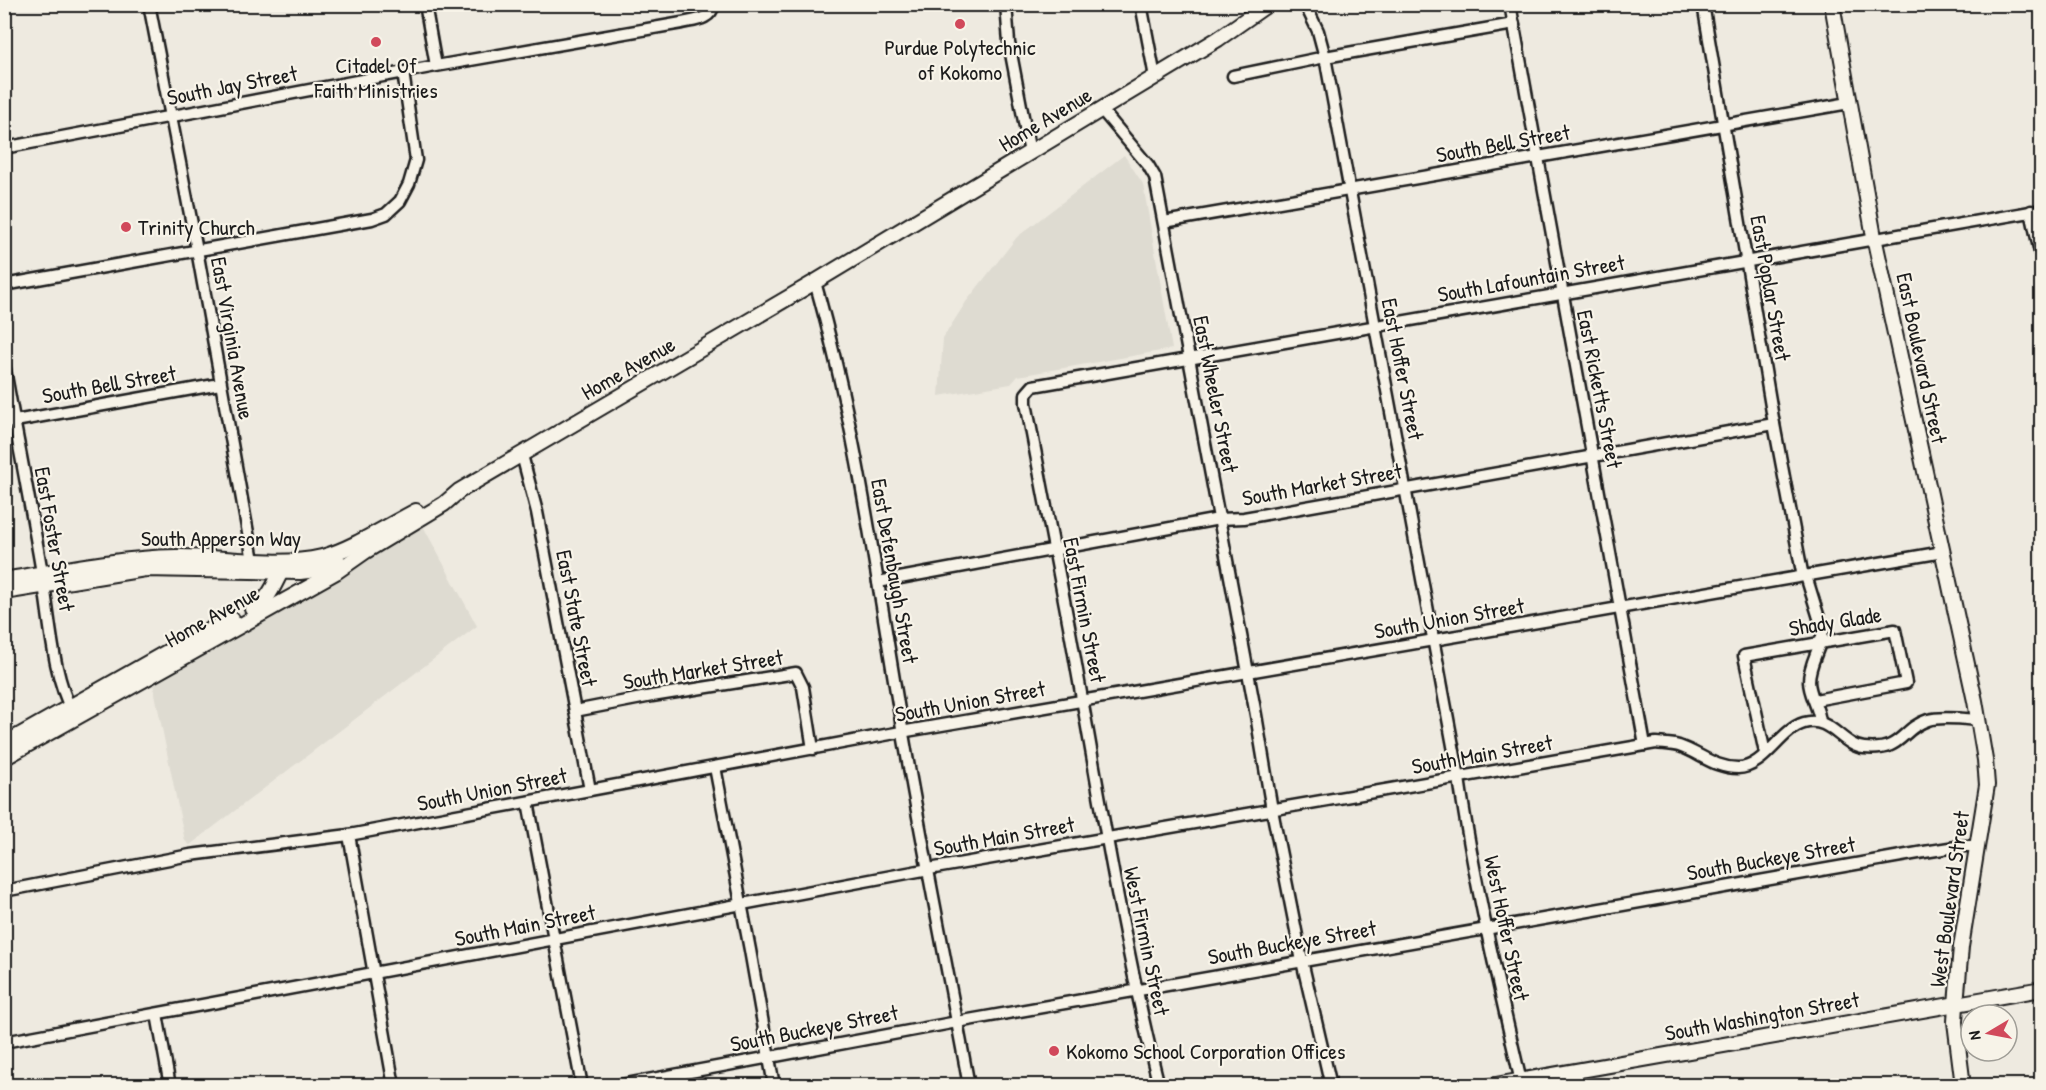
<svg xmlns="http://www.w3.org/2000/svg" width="2046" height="1090" font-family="'Patrick Hand',sans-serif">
<rect width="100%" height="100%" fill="#eeeae0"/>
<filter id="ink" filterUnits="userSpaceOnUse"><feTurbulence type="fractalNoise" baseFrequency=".0167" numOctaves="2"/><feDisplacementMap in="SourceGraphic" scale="12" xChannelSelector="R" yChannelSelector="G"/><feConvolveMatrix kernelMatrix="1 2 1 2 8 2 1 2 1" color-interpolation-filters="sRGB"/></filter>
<g filter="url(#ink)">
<g fill="#dedbd1">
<polygon points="1124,155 1143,184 1172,349 1018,376 1011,384 939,396 943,338 966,302 1017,237"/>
<polygon points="423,526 477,626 190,845 185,841 152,679"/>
</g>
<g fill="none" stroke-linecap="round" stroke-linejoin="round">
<g stroke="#1c1c1c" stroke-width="15">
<g id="street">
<polyline points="149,4 197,250 254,566"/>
<polyline points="425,4 436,66"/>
<polyline points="1006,4 1009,43 1030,153"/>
<polyline points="1141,4 1155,77"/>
<path d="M 1305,4 L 1318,31 L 1325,57 L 1459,778 C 1474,882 1498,983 1522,1086"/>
<path d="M 1510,4 C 1555,251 1600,498 1645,745"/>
<path d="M 1703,4 L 1774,424 L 1802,572 L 1806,576 L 1823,631 C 1821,648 1809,663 1809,681 C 1809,695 1819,707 1820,722"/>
<polyline points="4,5 7,4"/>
<polyline points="1233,76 1325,57 1514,24"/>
<polyline points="1101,109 1148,165 1155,177 1256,715 1272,810 1302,961 1331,1086"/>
<path d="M 4,148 L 436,66 L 682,23 C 695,20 711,20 714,4"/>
<polyline points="2031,211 2042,262"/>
<polyline points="1164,222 1849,103"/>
<path d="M 815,282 C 855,422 875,567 899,710 C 920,836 946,960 969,1086"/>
<polyline points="4,285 372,219 386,214 400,201 409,184 416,160 403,72"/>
<path d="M 4,364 C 17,438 32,511 44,585 C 51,629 53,674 73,714"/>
<polyline points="4,423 220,384"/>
<polyline points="522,455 537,512 590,790"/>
<polyline points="878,582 1219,519 1244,518 1774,424"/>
<polyline points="575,711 652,696 796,673 803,687 813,749"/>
<polyline points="1765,753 1744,656 1895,630 1906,683 1815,700"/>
<polyline points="715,767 750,950 774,1086"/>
<polyline points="528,802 582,1086"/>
<polyline points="349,835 394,1086"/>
<polyline points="4,891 190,855 349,835 901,732 1943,552"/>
<polyline points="157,1014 170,1086"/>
<path d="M 4,1042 L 929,869 L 1656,743 C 1663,744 1672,744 1679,746 C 1700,753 1714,768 1738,768 C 1764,768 1780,730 1804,723 C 1830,715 1842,746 1864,748 C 1903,752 1900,729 1928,720 C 1940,716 1965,719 1978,720"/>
<polyline points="615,1086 957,1022 1924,852 1962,846 1978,846"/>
<path d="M 1159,1086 C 1121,934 1097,780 1069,626 C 1055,551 1040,477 1026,403 L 1026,394 L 1033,386 L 2042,210"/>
</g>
</g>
<g stroke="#1c1c1c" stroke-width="18">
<g id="secondary">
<polyline points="1832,4 1874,237 1975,701 1985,760 1987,785 1961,947 1956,1004 1955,1022 1963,1086"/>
<path d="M 4,580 C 61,570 119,558 176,557 C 223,556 276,568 322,557 C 350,550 389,525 416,511"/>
<polyline points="4,592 145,569 300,572 316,570 339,562"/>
<path d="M 252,609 C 271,598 273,586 283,568"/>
<polyline points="4,744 181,644 232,619"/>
<polyline points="4,758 336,572 366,551 444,504 459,491 815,282 1218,39 1268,4"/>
<polyline points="1490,1086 2042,989"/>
</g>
</g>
<use href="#street" stroke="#f7f3e8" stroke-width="10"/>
<use href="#secondary" stroke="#f7f3e8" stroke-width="14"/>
</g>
</g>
<g fill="#d1495b" stroke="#f7f3e8" stroke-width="2">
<circle cx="960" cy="24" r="6"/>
<circle cx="376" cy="42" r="6"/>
<circle cx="126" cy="227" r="6"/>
<circle cx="1054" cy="1051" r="6"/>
</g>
<g text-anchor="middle" stroke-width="4.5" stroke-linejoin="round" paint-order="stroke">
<g font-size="22" fill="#1c1c1c" stroke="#f7f3e8">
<text x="960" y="55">Purdue Polytechnic<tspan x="960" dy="25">of Kokomo</tspan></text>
<text x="376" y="73">Citadel Of<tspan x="376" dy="25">Faith Ministries</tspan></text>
<text x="138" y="235" text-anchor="start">Trinity Church</text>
<text x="1066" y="1059" text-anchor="start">Kokomo School Corporation Offices</text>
</g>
<g font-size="22" fill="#1c1c1c" stroke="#f7f3e8">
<text transform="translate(232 85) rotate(-11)" y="8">South Jay Street</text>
<text transform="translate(1045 119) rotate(-31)" y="8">Home Avenue</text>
<text transform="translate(1503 143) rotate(-10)" y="8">South Bell Street</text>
<text transform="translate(1531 278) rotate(-10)" y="8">South Lafountain Street</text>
<text transform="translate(1771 288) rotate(80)" y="8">East Poplar Street</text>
<text transform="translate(233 338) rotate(80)" y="8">East Virginia Avenue</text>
<text transform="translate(1922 358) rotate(78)" y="8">East Boulevard Street</text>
<text transform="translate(628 368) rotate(-30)" y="8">Home Avenue</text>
<text transform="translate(1403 369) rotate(79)" y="8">East Hoffer Street</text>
<text transform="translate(109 384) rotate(-10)" y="8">South Bell Street</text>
<text transform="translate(1600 389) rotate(79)" y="8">East Ricketts Street</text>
<text transform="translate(1216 394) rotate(79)" y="8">East Wheeler Street</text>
<text transform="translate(1322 484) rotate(-10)" y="8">South Market Street</text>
<text x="221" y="546">South Apperson Way</text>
<text transform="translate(55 539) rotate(80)" y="8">East Foster Street</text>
<text transform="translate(895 571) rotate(80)" y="8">East Defenbaugh Street</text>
<text transform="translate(1085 610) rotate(79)" y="8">East Firmin Street</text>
<text transform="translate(212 616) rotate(-29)" y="8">Home Avenue</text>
<text transform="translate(577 618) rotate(79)" y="8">East State Street</text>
<text transform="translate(1449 618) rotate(-10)" y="8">South Union Street</text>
<text transform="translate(1835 621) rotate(-9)" y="8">Shady Glade</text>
<text transform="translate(703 669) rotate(-9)" y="8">South Market Street</text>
<text transform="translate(970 701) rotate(-10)" y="8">South Union Street</text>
<text transform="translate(1482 754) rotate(-10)" y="8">South Main Street</text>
<text transform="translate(492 789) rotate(-11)" y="8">South Union Street</text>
<text transform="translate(1004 836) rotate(-10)" y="8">South Main Street</text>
<text transform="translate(1771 858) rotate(-10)" y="8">South Buckeye Street</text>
<text transform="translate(1949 899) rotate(-82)" y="8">West Boulevard Street</text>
<text transform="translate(525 925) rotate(-11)" y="8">South Main Street</text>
<text transform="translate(1507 928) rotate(78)" y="8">West Hoffer Street</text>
<text transform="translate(1147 941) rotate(78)" y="8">West Firmin Street</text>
<text transform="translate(1292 942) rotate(-10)" y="8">South Buckeye Street</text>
<text transform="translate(1762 1016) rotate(-10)" y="8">South Washington Street</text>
<text transform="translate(814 1028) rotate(-11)" y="8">South Buckeye Street</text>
</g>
</g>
<rect width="2046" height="1090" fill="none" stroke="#f7f3e8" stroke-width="24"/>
<rect x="12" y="12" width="2022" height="1066" fill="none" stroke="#1c1c1c" stroke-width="2" filter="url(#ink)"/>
<g transform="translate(1989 1033) rotate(260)"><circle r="28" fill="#f7f3e8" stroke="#9f9d96" stroke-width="1.5"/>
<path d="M0-4.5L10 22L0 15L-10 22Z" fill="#d1495b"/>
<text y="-9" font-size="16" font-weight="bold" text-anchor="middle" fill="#1c1c1c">N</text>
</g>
</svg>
